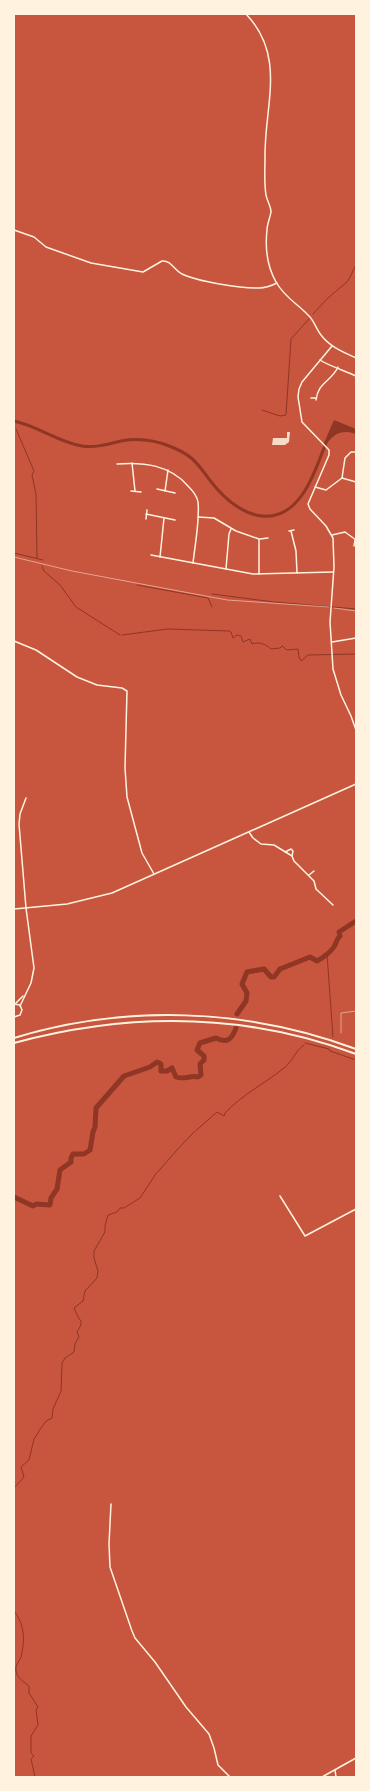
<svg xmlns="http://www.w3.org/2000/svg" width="370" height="1791" font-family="Signika,sans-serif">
<rect width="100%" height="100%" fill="#c8553d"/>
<path fill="#8f3625" d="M 334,420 L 356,429 L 356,434 C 344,429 333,433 326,445 L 324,443 Z"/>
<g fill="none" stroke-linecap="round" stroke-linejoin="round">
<g stroke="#8f3625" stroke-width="1">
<polyline points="313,314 328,298 348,281 356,265"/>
<polyline points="262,410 280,416 286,415 291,339 309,319"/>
<polyline points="16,429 34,471 32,475 36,494 37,558"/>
<polyline points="14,553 43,560"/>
<polyline points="42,566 44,571 60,585 76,607 120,635"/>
<polyline points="137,585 208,598 212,607"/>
<polyline points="212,594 274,602 356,609"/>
<path d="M 122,635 L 168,629 L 229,631 L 231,632 L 233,638 L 237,635 L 241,636 L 243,642 L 250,639 L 252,644 C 259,641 267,645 271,649 L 280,648 L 282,646 L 287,650 L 298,649 L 299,657 L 301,661 L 308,655 L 356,654"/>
<polyline points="327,954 333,1037"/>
<polyline points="305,1043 329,1049 330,1051 356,1060"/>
<path d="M 14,1488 L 24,1477 L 21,1467 L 29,1460 L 34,1439 L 41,1428 L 46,1421 L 52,1418 L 53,1409 L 61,1391 L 62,1363 L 65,1358 L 74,1352 L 75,1344 L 79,1337 L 77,1332 L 81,1325 L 81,1321 L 78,1317 L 74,1308 L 83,1301 L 85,1291 L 97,1278 L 98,1271 L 94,1258 L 94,1251 L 105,1232 L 105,1226 L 108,1215 L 117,1212 L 120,1208 L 124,1208 L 140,1198 L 155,1175 L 177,1150 L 192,1134 L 217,1112 L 224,1116 L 225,1113 C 243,1094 264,1084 284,1068 C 292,1062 295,1051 304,1045"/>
<path d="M 14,1611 C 25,1625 25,1640 21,1657 C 19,1662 15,1665 16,1671 C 17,1678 24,1682 29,1686 L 29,1693 L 38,1707 L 36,1710 L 38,1725 L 31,1736 L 31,1753 L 34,1756 L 31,1759 L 35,1777"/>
</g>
<path stroke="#8f3625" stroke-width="3" d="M 14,421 C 38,426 58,442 82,446 C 95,448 109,444 121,441 C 137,438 154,440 169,446 C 199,457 199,469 218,490 C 243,517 277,530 302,495 C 313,480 319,460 326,443"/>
<g stroke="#8f3625" stroke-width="5">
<path d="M 237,1014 L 246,1001 L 247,993 L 242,984 L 247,972 L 264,969 L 271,977 L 274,977 L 280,969 L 310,957 L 317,961 C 323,958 332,951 335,945 C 337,941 336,940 340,936 L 339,932 L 356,921"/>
<path d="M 14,1197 L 33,1206 L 36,1204 L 50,1205 L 51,1198 L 57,1189 L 60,1170 L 71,1162 L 71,1158 L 73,1154 L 84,1154 L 90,1150 L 93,1132 L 95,1127 L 96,1108 L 124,1076 L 150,1067 L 157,1062 L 161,1064 L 161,1071 L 167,1071 L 172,1068 L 176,1077 C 184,1080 191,1075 198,1077 L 201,1075 L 200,1064 L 204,1060 L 204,1056 L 197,1050 L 200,1043 L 216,1038 C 227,1044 232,1039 236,1028"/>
</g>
</g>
<polygon fill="#f7dbc8" points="287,432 290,432 289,442 285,445 272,445 273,438 287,438"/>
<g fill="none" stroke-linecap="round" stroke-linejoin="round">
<g stroke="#fff3e0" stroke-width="0.5">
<polyline points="14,557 72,571 227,600 329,607"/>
<polyline points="334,608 356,611"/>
</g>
<polyline stroke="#fff3e0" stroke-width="0.5" points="341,1033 341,1013 356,1011"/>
<g stroke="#fff3e0" stroke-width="1.5">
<path d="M 14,230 L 34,237 L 46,247 L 91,263 L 143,272 L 162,261 C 171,260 174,270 182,274 C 196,281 242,289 259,288 C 265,288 271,286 277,283"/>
<path d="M 320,360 C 329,366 346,371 356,376"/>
<polyline points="311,398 316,398"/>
<path d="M 316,400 C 318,382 331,382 338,367"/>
<polyline points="132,463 135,491"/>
<path d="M 117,464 C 144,462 170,465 188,486 C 192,490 197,496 198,502 C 200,519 195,545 193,563"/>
<polyline points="342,478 345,458 351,452 356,452"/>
<polyline points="315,487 326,490 342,478 356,482"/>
<polyline points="157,489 175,493"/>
<polyline points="131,491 141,492"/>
<polyline points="165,491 168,470"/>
<polyline points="146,514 175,520"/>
<polyline points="198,517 214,518 236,531 259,539 259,574"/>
<polyline points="146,519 147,510"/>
<polyline points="289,531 294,530"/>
<polyline points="291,531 296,551 297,573"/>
<polyline points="332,535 345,532 356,540"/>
<polyline points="260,539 268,538"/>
<polyline points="354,546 355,540"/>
<polyline points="151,555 253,574 333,572"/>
<polyline points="160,557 164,518"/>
<polyline points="226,569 229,534 231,529"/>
<polyline points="14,641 36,650 77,677 97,685 122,688 127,691 125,768 127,797 142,853 154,874"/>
<polyline points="332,642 356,638"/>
<polyline points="249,832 253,838 261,844 274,845 292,856 294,861 314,881 316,889 333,905"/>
<polyline points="285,852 291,849 293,851 292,856"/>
<polyline points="309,875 314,871"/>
<polyline points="26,908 19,824 20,814 26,798"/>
<polyline points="280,1196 305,1236 356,1209"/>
<polyline points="111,1504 109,1544 110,1567 132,1631 135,1638 155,1662 186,1707 209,1734 214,1748 218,1765 230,1777"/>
<polyline points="335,1770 336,1777"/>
<polyline points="322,1777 356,1758"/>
</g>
<g stroke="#fff3e0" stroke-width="1.5">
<path d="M 246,14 C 287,57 264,106 265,158 C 265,170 264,183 266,195 C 267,201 271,206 271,212 C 270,218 267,224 267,230 C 265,248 267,266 276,282 C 285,298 297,303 308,315 C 314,320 316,329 321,335 C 330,347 343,352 356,358"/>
<polyline points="332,346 302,382 299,389 298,397 302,422 329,450 329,455 308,504 310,509 326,526 333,538 334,567 330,622 333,669 341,695 351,716 356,730"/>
<polyline points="14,909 67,904 112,893 356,784"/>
<polyline points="16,1003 23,996"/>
<polyline points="14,1004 20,1005 22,1010 20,1015 14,1017"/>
<polyline points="20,1006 31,983 34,968 26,908"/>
</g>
<g stroke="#fff3e0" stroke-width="2">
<path d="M 14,1038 C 125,1004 247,1008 356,1049"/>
<path d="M 14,1043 C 129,1012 243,1012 356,1054"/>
</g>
</g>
<rect width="370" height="1791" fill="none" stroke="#fff3e0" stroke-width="30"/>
</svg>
